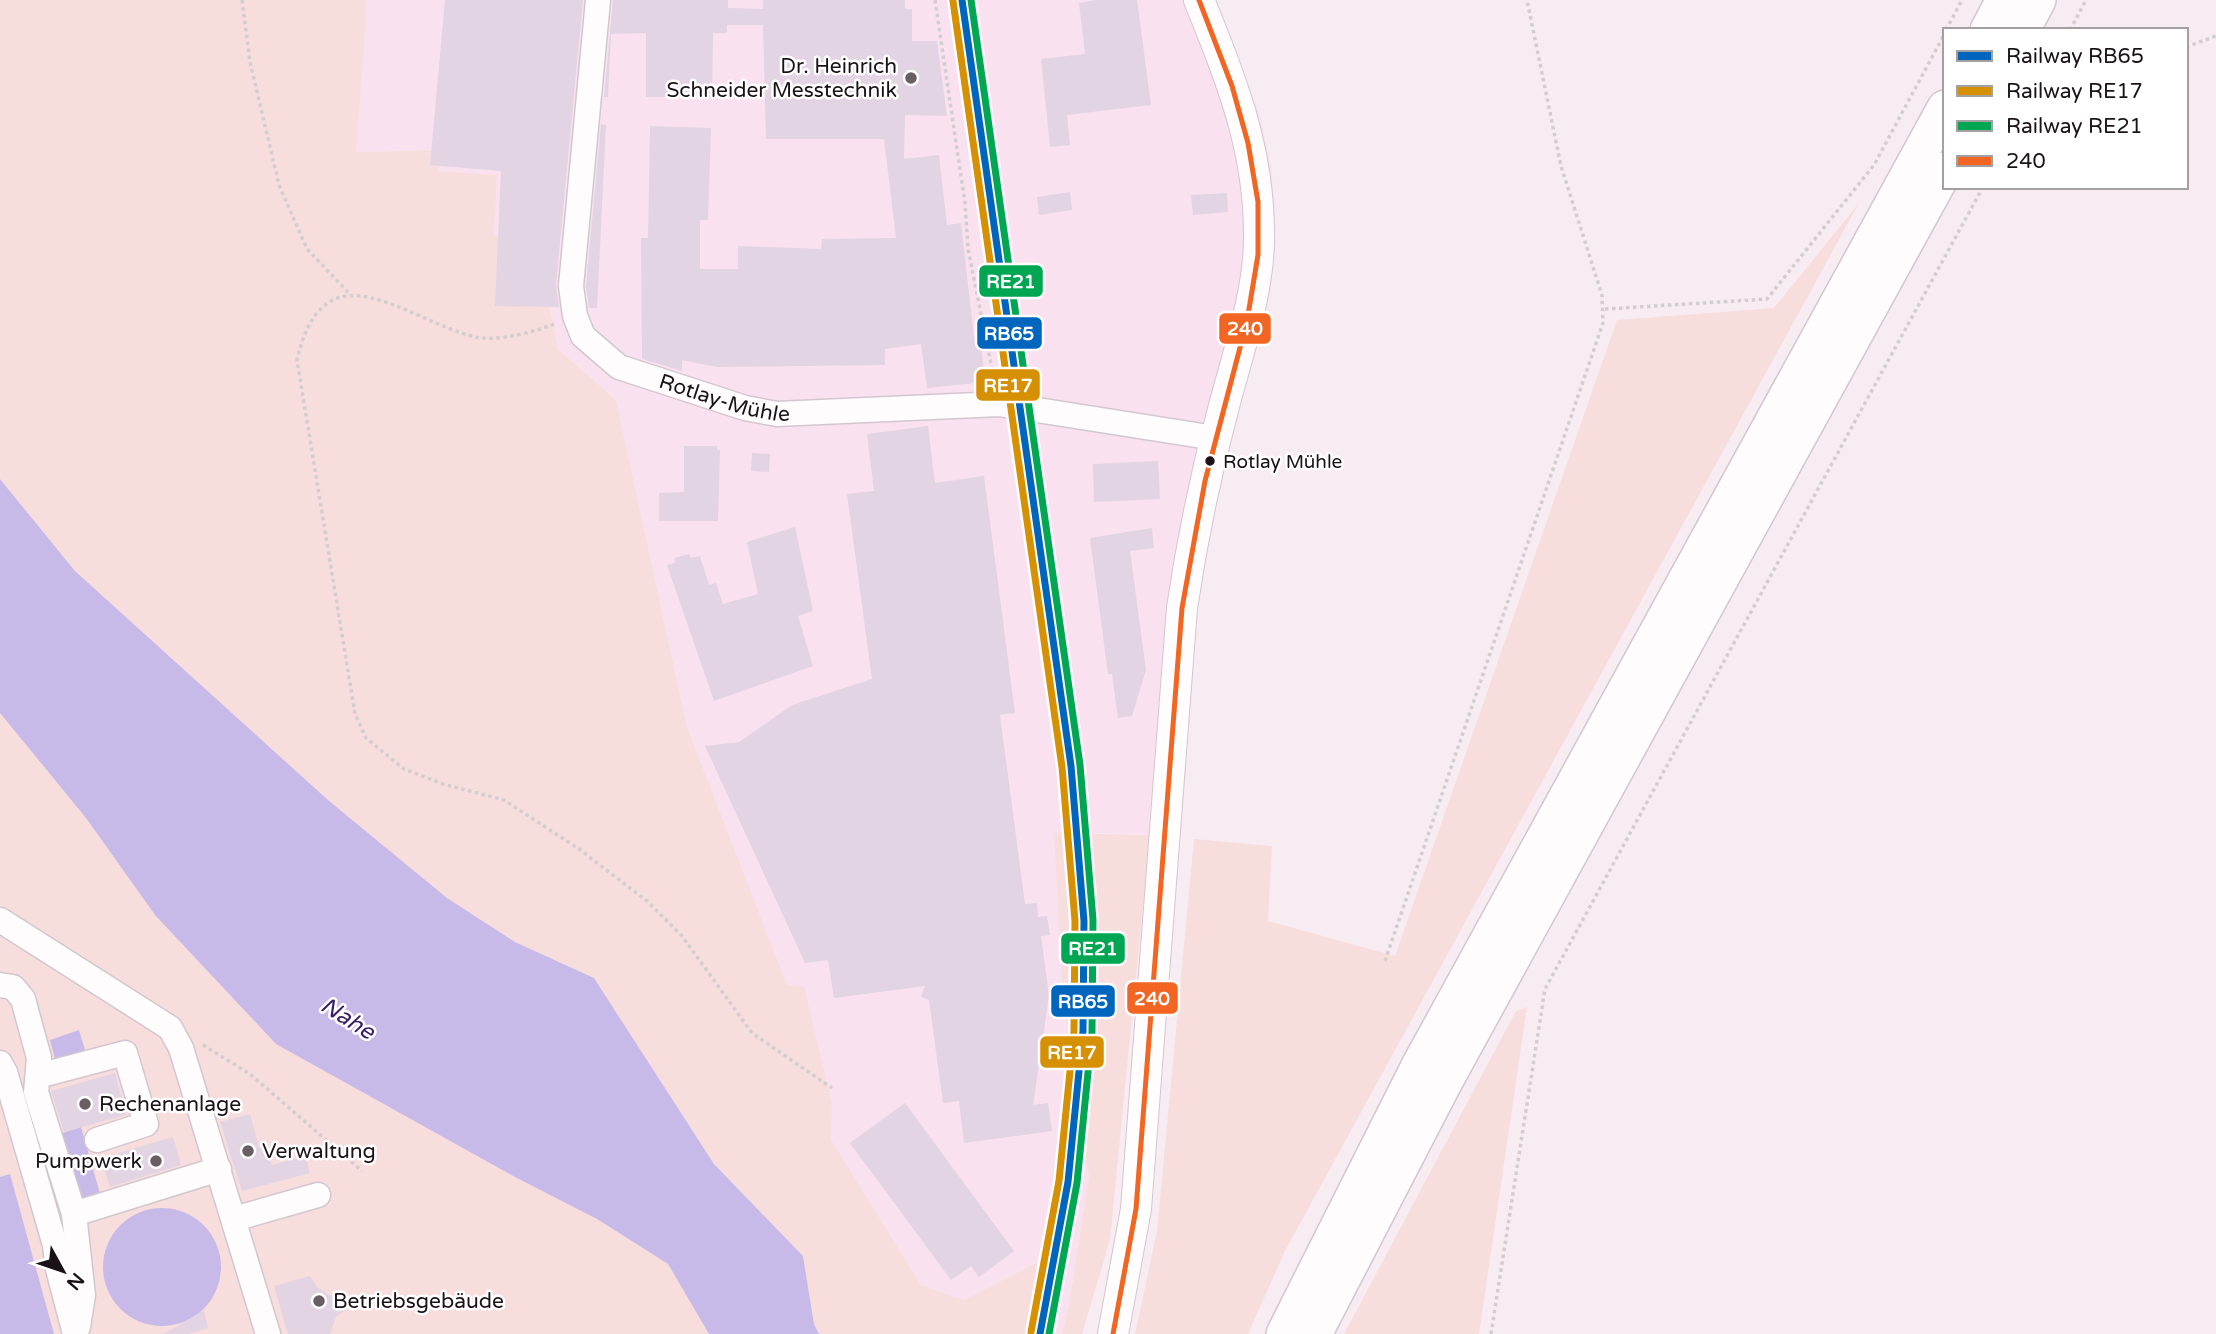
<svg xmlns="http://www.w3.org/2000/svg" width="2216" height="1334" font-family="'Varela Round',sans-serif">
<rect width="100%" height="100%" fill="#f8ecf3"/>
<polygon fill="#fae1f0" points="367,0 1213,0 1259,112 1270,160 1275,204 1272,250 1218,480 1198,595 1181,835 1096,833 1089,1177 1069,1305 1062,1334 1034,1334 1047,1258 964,1300 921,1285 830,1140 832,1103 687,727 616,400 558,349 547,295 494,236 496,175 439,171 442,150 355,152"/>
<g fill="#f8dddd">
<polygon points="0,0 367,0 356,152 442,150 439,171 497,175 494,235 544,247 547,295 558,349 616,400 687,727 787,985 804,987 832,1103 831,1140 921,1285 964,1300 1048,1257 1034,1334 819,1334 814,1324 803,1256 714,1164 594,978 515,942 447,898 328,800 75,571 0,479"/>
<polygon points="1859,203 1285,1251 1248,1334 1135,1334 1157,1231 1194,839 1272,846 1268,921 1395,956 1617,320 1774,308"/>
<polygon points="0,713 86,818 155,915 597,1219 668,1264 709,1334 0,1334"/>
<polygon points="1054,833 1150,835 1110,1240 1082,1334 1062,1334 1069,1305 1089,1177 1063,998"/>
<polygon points="1527,1007 1479,1334 1344,1334 1516,1011"/>
</g>
<g fill="#c8bae8">
<polygon points="0,479 75,571 328,800 447,898 515,942 594,978 714,1164 803,1256 814,1324 819,1334 709,1334 668,1264 597,1219 515,1177 276,1044 155,915 86,818 0,713"/>
<polygon points="79,1030 85,1050 55,1059 50,1040"/>
<polygon points="81,1127 101,1197 79,1203 59,1134"/>
<polygon points="10,1174 54,1334 0,1334 0,1177"/>
<circle cx="162" cy="1267" r="59"/>
</g>
<g fill="#e2d4e2">
<polygon points="445,0 583,0 556,285 559,307 495,306 501,171 430,165"/>
<polygon points="613,0 728,0 728,8 763,9 763,0 905,0 905,9 912,9 912,41 937,41 947,116 905,115 904,159 939,155 947,225 961,223 974,337 980,335 985,382 927,388 921,344 885,349 885,365 717,367 682,360 682,371 642,359 641,238 648,238 650,126 711,128 708,220 700,220 700,269 738,269 738,246 821,249 822,239 896,238 884,139 766,139 763,25 727,25 727,33 713,33 712,97 646,97 646,33 611,34 608,97 604,97"/>
<polygon points="1096,0 1137,0 1151,105 1067,115 1070,145 1050,147 1041,59 1085,54 1079,3"/>
<polygon points="601,124 606,125 597,308 589,308 586,286"/>
<polygon points="1070,192 1072,210 1039,215 1037,197"/>
<polygon points="1227,193 1228,212 1193,215 1191,195"/>
<polygon points="928,426 935,483 984,476 1015,713 1000,715 1025,904 1037,903 1038,917 1047,916 1050,935 1041,936 1049,996 1033,1105 1048,1103 1052,1131 964,1143 959,1101 943,1103 929,1000 921,997 925,986 834,998 828,960 805,963 705,746 739,742 792,705 872,679 847,494 874,491 867,434"/>
<polygon points="684,446 717,446 717,450 720,450 718,521 659,521 659,493 684,492"/>
<polygon points="752,453 770,454 769,472 751,471"/>
<polygon points="1158,461 1160,499 1094,502 1093,464"/>
<polygon points="795,527 813,611 798,616 813,666 714,701 667,565 675,563 674,558 689,554 691,558 700,556 709,585 716,583 723,604 758,594 747,542"/>
<polygon points="1152,528 1154,548 1130,551 1146,670 1132,716 1118,718 1112,674 1108,674 1090,538"/>
<polygon points="115,1073 126,1115 64,1132 51,1091"/>
<polygon points="905,1103 1014,1251 979,1277 971,1266 951,1280 850,1143"/>
<polygon points="250,1114 259,1147 266,1145 272,1165 305,1156 310,1173 242,1191 220,1122"/>
<polygon points="173,1137 181,1165 110,1187 101,1158"/>
<polygon points="310,1276 317,1287 329,1295 362,1298 336,1317 330,1334 288,1334 274,1286"/>
<polygon points="204,1310 208,1328 188,1334 164,1334"/>
</g>
<g fill="none" stroke-linecap="round" stroke-linejoin="round">
<g stroke="#d2c7ce" stroke-width="27">
<g id="minor">
<path id="s1" d="M 598,0 L 571,286 L 575,316 L 583,336 L 619,367 L 745,408 L 777,414 L 999,404 L 1215,438"/>
<polyline points="0,920 170,1028 181,1048 268,1334"/>
<polyline points="0,985 13,987 23,999 39,1058 36,1092 74,1214"/>
<polyline points="0,1063 5,1072 55,1245 58,1269 75,1334"/>
<polyline points="38,1076 125,1053 146,1124 97,1140"/>
<polyline points="234,1219 318,1195"/>
<polyline points="78,1327 83,1295 74,1214 219,1169"/>
</g>
</g>
<g stroke="#d2c7ce" stroke-width="32">
<path id="major" d="M 1113,1334 L 1136,1209 L 1182,608 C 1192,540 1206,473 1224,406 C 1238,353 1260,289 1259,234 C 1259,148 1231,79 1199,0"/>
</g>
<g stroke="#d2c7ce" stroke-width="38">
<g id="highway">
<polyline points="1988,30 2004,0"/>
<polyline points="2022,30 2038,0"/>
<polyline points="1284,1334 1419,1066 1945,108"/>
<polyline points="1314,1334 1445,1081 1945,170"/>
</g>
</g>
<g stroke="#d2ced0" stroke-width="3.5" stroke-dasharray="3.5 3.5" stroke-linecap="butt">
<polyline points="242,0 250,62 279,185 307,249 349,293"/>
<polyline points="935,0 965,203 968,249 995,384"/>
<polyline points="1946,30 1962,0"/>
<polyline points="2070,30 2086,0"/>
<polyline points="2186,47 2216,36"/>
<polyline points="1605,309 1767,299 1874,165 1945,33"/>
<path d="M 554,324 C 535,332 495,342 475,337 C 404,319 324,242 297,360 L 355,714 L 366,738 L 404,769 L 443,784 L 504,800 L 579,849 L 647,901 L 682,936 L 752,1033 L 832,1088"/>
<polyline points="1385,961 1603,323 1602,295 1561,166 1527,0"/>
<polyline points="203,1045 250,1074 362,1171"/>
<polyline points="1491,1334 1545,989 1983,187"/>
</g>
<use href="#minor" stroke="#fefcfd" stroke-width="24"/>
<use href="#major" stroke="#fefcfd" stroke-width="30"/>
<use href="#highway" stroke="#fefcfd" stroke-width="35"/>
<g stroke="#fff" stroke-width="10">
<polyline id="bus-1" points="1113,1334 1136,1209 1182,608 1205,481 1247,321 1258,255 1258,202 1248,143 1232,86 1199,0"/>
</g>
<use href="#bus-1" stroke="#f26522" stroke-width="5"/>
<g stroke="#fff" stroke-width="12">
<polyline id="rail-1" points="962,0 1071,766 1084,921 1083,1031 1068,1182 1040,1334"/>
</g>
<g stroke="#fff" stroke-width="12">
<polyline id="rail-2" points="953,1 1062,767 1075,921 1074,1031 1059,1181 1031,1332"/>
</g>
<g stroke="#fff" stroke-width="12">
<polyline id="rail-3" points="971,0 1080,765 1093,920 1092,1032 1077,1183 1049,1334"/>
</g>
<use href="#rail-1" stroke="#0065bd" stroke-width="7"/>
<use href="#rail-2" stroke="#d69003" stroke-width="7"/>
<use href="#rail-3" stroke="#00a651" stroke-width="7"/>
</g>
<g fill="#685e64" stroke="#fff" stroke-width="2.5">
<circle cx="911" cy="78" r="7"/>
<circle cx="85" cy="1104" r="7"/>
<circle cx="248" cy="1151" r="7"/>
<circle cx="156" cy="1161" r="7"/>
<circle cx="319" cy="1301" r="7"/>
</g>
<circle fill="#1b1217" stroke="#fff" stroke-width="2.5" cx="1210" cy="461" r="6"/>
<g text-anchor="middle" stroke-width="5" stroke-linejoin="round" paint-order="stroke">
<g font-size="19" fill="#1b1217" stroke="#fff" text-anchor="start">
<text x="1223" y="468">Rotlay Mühle</text>
</g>
<g font-size="21" fill="#1b1217" stroke="#fff" text-anchor="start">
<text x="897" y="73" text-anchor="end">Dr. Heinrich<tspan x="897" dy="24">Schneider Messtechnik</tspan></text>
<text x="99" y="1111">Rechenanlage</text>
<text x="262" y="1158">Verwaltung</text>
<text x="142" y="1168" text-anchor="end">Pumpwerk</text>
<text x="333" y="1308">Betriebsgebäude</text>
</g>
<g font-size="21" fill="#1b1217" stroke="#fff">
<text dy="7" stroke="none"><textPath href="#s1" startOffset="497">Rotlay-Mühle</textPath></text>
</g>
<g font-size="23" font-style="italic" fill="#391e68" stroke="#fff">
<text transform="translate(348 1018) rotate(32)" y="8">Nahe</text>
</g>
</g>
<g stroke="#fff" stroke-width="2.5">
<rect x="978" y="264" width="66" height="34" rx="7" fill="#00a651"/>
<rect x="1218" y="312" width="54" height="33" rx="7" fill="#f26522"/>
<rect x="976" y="316" width="67" height="34" rx="7" fill="#0065bd"/>
<rect x="975" y="368" width="66" height="34" rx="7" fill="#d69003"/>
<rect x="1060" y="932" width="66" height="33" rx="7" fill="#00a651"/>
<rect x="1126" y="981" width="53" height="34" rx="7" fill="#f26522"/>
<rect x="1050" y="984" width="66" height="34" rx="7" fill="#0065bd"/>
<rect x="1039" y="1035" width="66" height="34" rx="7" fill="#d69003"/>
</g>
<g font-size="19" text-anchor="middle" font-weight="bold" fill="#fff">
<text x="1011" y="288">RE21</text>
<text x="1245" y="335">240</text>
<text x="1009" y="340">RB65</text>
<text x="1008" y="392">RE17</text>
<text x="1093" y="955">RE21</text>
<text x="1152" y="1005">240</text>
<text x="1083" y="1008">RB65</text>
<text x="1072" y="1059">RE17</text>
</g>
<rect x="1943" y="28" width="245" height="161" fill="#ffffff" stroke="#a4a0a2" stroke-width="2"/>
<rect x="1957" y="51" width="35" height="10" fill="#0065bd" stroke="#a4a0a2" stroke-width="2"/>
<text x="2006" y="63" font-size="21" fill="#1b1217">Railway RB65</text>
<rect x="1957" y="86" width="35" height="10" fill="#d69003" stroke="#a4a0a2" stroke-width="2"/>
<text x="2006" y="98" font-size="21" fill="#1b1217">Railway RE17</text>
<rect x="1957" y="121" width="35" height="10" fill="#00a651" stroke="#a4a0a2" stroke-width="2"/>
<text x="2006" y="133" font-size="21" fill="#1b1217">Railway RE21</text>
<rect x="1957" y="156" width="35" height="10" fill="#f26522" stroke="#a4a0a2" stroke-width="2"/>
<text x="2006" y="168" font-size="21" fill="#1b1217">240</text>
<g transform="translate(63 1271) rotate(130)" stroke="#ffffff" stroke-width="5" paint-order="stroke">
<path d="M0-5L12 26L0 18L-12 26Z" fill="#1b1217"/>
<text y="-10" font-size="19" font-weight="bold" text-anchor="middle" fill="#1b1217">N</text>
</g>
</svg>
